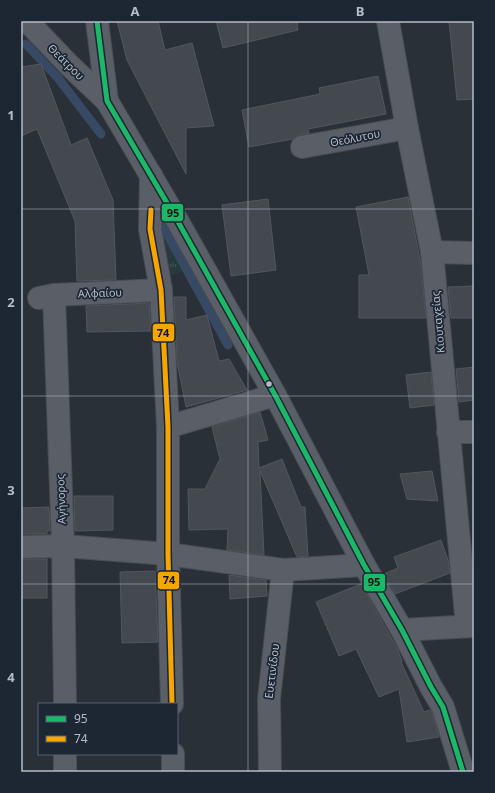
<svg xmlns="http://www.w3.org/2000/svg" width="495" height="793" font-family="'Noto Sans',sans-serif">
<defs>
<pattern id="grass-tufts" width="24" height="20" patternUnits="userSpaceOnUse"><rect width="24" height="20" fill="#273a3e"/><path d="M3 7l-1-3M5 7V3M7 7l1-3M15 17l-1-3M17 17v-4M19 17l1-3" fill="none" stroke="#445559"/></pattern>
</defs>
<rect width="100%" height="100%" fill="#2a3038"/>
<polygon fill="url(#grass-tufts)" points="165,234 186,271 166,276 161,235"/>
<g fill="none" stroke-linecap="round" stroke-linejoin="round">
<g stroke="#384963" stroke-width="9">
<polyline points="26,44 58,78 101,134"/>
<polyline points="159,219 228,345"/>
</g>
</g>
<g fill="#444950" stroke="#52575f">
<polygon points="117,21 158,21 165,50 192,43 214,126 186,128 186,174 127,60"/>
<polygon points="216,21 297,21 298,30 223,48"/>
<polygon points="449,21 474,21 474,99 457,100"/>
<polygon points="41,64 71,145 87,138 113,200 116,280 77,281 75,221 37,129 21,136 21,67"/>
<polygon points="378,76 386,114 308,129 309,133 299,135 293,139 249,147 242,110 320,94 319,88"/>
<polygon points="408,197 421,265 426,318 359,318 359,275 369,275 356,207"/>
<polygon points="268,199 276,270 231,276 222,205"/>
<polygon points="474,286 474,318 451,318 448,287"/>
<polygon points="174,297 186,297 186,320 207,315 219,361 229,359 247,390 186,407 177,362"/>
<polygon points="149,303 151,331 87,332 86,306"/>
<polygon points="474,367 474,400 459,402 456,369"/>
<polygon points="431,372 434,405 410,408 406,375"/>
<polygon points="260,412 268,440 258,442 259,468 282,459 301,507 305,507 308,556 297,557 260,471 264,555 227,550 228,529 189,530 188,489 205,489 220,459 212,427"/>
<polygon points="432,471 438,501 407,499 400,474"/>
<polygon points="74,496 113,496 113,530 75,531"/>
<polygon points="49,507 50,531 47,531 47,534 22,534 21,508"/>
<polygon points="441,540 448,560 450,573 395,594 384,574 398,568 394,557"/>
<rect x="22" y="559" width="25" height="39"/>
<polygon points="155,571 158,642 122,643 120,572"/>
<polygon points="229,575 266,580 267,596 230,599"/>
<polygon points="361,584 397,648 402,661 401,662 424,712 430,710 432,712 439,737 407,742 399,689 379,697 356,649 339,656 316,602"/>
</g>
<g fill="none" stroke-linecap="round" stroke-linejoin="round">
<g stroke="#484c53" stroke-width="24">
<g id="minor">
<polyline points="388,21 407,128 432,252 467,626"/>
<polyline points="302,147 407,128"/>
<polyline points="151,175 150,229 161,290 168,427 168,554 172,704"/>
<polyline points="432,252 474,253"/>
<polyline points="54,295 63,546 65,704"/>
<polyline points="39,298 54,295 161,290"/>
<polyline points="168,427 275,395"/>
<polyline points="448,432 474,432"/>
<polyline points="21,547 63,546 168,554 283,570 364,565"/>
<polyline points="402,630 474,626"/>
<polyline points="65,754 65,772"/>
<polyline points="173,754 173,772"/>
<polyline points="270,772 269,699 283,570"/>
</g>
</g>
<g stroke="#484c53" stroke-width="24">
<g id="tertiary">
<polyline points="27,21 69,65 107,101"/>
<polyline points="97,21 107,101 177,220 275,395 364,565 402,630 431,687 443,707 463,772"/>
</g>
</g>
<use href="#minor" stroke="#5a5e66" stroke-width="22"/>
<use href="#tertiary" stroke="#5a5e66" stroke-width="22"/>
<g stroke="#1d2633" stroke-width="8">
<polyline id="bus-1" points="97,21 107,101 177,220 275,395 364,565 402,630 431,687 443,707 463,772"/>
</g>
<g stroke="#1d2633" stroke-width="8">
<polyline id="bus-2" points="151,210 150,229 161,290 168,427 168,554 172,704"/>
</g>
<use href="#bus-1" stroke="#1ab867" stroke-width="5"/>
<use href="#bus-2" stroke="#f7a600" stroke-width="5"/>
</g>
<path fill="none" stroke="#b4bcc9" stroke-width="1" stroke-opacity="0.55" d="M 248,21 L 248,772M 21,209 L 474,209M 21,396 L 474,396M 21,584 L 474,584"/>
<circle fill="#b4bcc9" stroke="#1d2633" stroke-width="1.5" cx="269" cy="384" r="3.5"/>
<g text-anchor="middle" stroke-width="3.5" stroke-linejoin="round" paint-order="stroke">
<g font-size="11" fill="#b4bcc9" stroke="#1d2633">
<text transform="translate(66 62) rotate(45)" y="4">Θεάτρου</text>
<text transform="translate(355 138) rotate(-11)" y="4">Θεόλυτου</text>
<text transform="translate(100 293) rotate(-2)" y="4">Αλφαίου</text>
<text transform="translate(438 322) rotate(-95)" y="4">Κιουταχείας</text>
<text transform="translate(61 499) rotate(-92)" y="4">Αγήνορος</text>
<text transform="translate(272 671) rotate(-83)" y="4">Ευετινίδου</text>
</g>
</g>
<g stroke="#1d2633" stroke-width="1.5">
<rect x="161" y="203" width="23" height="19" rx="4" fill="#1ab867"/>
<rect x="152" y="323" width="23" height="19" rx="4" fill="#f7a600"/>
<rect x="157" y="571" width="23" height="19" rx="4" fill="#f7a600"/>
<rect x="363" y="573" width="23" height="19" rx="4" fill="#1ab867"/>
</g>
<g font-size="11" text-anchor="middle" font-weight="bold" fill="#111">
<text x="173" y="217">95</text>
<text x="163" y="337">74</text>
<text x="169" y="584">74</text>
<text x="374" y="586">95</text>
</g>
<rect width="495" height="793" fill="none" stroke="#1d2633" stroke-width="44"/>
<rect x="38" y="703" width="140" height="52" fill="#1d2633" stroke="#59626f"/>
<rect x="46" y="716" width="20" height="6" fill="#1ab867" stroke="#59626f"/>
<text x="74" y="723" font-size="12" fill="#b4bcc9">95</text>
<rect x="46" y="736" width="20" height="6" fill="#f7a600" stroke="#59626f"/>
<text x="74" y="743" font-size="12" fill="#b4bcc9">74</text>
<rect x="22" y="22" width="451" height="749" fill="none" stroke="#b4bcc9" stroke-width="1.5"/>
<g font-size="13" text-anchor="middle" font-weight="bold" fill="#b4bcc9">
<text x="135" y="16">A</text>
<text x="360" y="16">B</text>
<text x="11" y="120">1</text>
<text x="11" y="307">2</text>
<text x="11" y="495">3</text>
<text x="11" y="682">4</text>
</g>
</svg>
